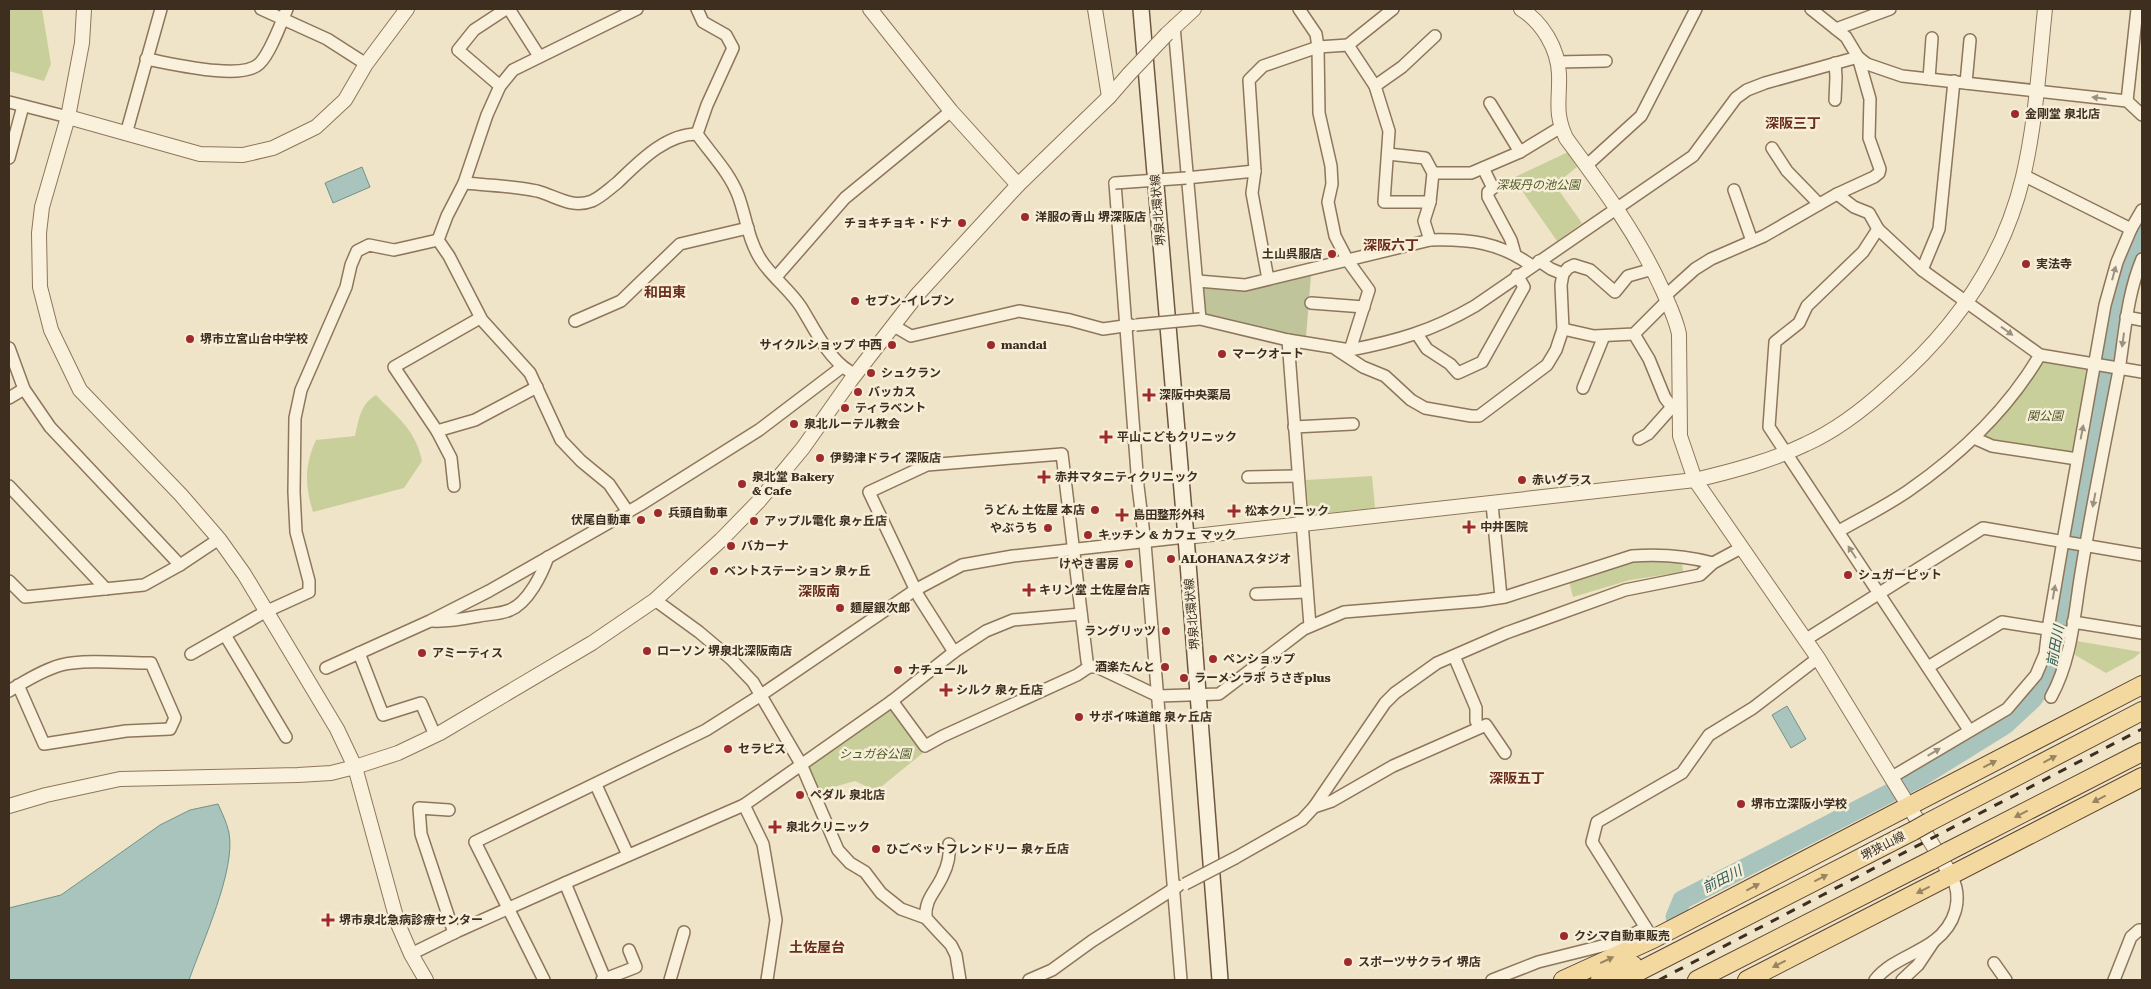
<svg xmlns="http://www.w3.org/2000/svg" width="2151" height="989" font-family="'Roboto Serif','Noto Sans JP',serif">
<rect width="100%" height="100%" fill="#f0e4c8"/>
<g fill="#c9cf9b">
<polygon points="9,9 42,9 51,64 44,81 9,71"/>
<polygon points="1568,152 1578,166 1555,185 1582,223 1557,241 1513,178"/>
<polygon points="2043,361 2089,370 2074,456 1993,442 1983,436 2028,383"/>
<path d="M 376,395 C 397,417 416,430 422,461 L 404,488 L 313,512 C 305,486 304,466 316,440 L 355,436 C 359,420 360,404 376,395 Z"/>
<polygon points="1372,476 1375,508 1309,515 1306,480"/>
<polygon points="1647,559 1682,562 1683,572 1630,580 1573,597 1569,581 1634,561"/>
<polygon points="2077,641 2141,652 2134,658 2106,673 2075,655"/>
<polygon points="891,706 924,752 876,791 855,781 816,792 807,771 809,764"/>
</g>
<polygon fill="#bfc49a" points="1311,275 1306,337 1288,336 1205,314 1201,291 1204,287 1244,291"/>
<g fill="#a9c4bc" stroke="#6f938a">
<polygon points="362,167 370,187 333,203 325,183"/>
<polygon points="1787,706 1806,739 1791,748 1772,715"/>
<path d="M 218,804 C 222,813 227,823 229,833 C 236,870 202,943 189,980 L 9,980 L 9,908 L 61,895 L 160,825 L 190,810 Z"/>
</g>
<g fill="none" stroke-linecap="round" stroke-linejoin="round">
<polyline stroke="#a9c4bc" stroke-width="19" points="1675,917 1682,900 1921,777 2005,725 2033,699 2049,677 2056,653 2118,299 2132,254 2142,232"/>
<g stroke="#8d765c" stroke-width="14">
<g id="minor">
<polyline points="261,9 327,39 366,64"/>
<polyline points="509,9 539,56"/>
<polyline points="697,9 703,22 726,35 733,48 707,105 697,134"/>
<polyline points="1811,9 1846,37 1858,57 1870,99 1869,138 1880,169 1879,173 1874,177 1837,194"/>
<polyline points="1174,26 1200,319 1288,340 1350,350 1369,290 1348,261 1335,236 1328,202 1332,184 1331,166 1319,113 1318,47 1316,34 1299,9"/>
<polyline points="1836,29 1890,9"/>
<polyline points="1348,45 1393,9"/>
<path d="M 146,59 C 170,63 241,81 259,64 C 270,54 281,23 287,9"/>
<polyline points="1557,62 1606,61"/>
<polyline points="1835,63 1836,77 1835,100"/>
<polyline points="1929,79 1932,38"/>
<polyline points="1966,83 1970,40"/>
<polyline points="500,86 458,50 474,30 506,9"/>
<polyline points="1375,86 1402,67 1435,36"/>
<polyline points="2127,101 2137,9"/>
<polyline points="9,102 68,117"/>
<polyline points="1490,103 1520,152"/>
<polyline points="126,134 161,9"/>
<polyline points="1772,148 1787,171 1819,204"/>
<polyline points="1388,154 1425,158 1433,173 1430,202"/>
<polyline points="9,158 23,106"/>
<polyline points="1586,166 1641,116 1696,9"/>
<polyline points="1483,168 1493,188 1488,192 1488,197 1511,240 1515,254"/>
<polyline points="1433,173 1471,173 1520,152 1561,127"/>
<polyline points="2023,175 2131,229"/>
<polyline points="1186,178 1255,171"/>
<path d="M 464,183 C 488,185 513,186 537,191 C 556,196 572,209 592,201 C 601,197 609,189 617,183 C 638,163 665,134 697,134 C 711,154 729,172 738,195 C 746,216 748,240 761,260 C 772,277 790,290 801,307 C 814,328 827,357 849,371"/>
<polyline points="1115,183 1138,486 1145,543 1181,980"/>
<polyline points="1734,190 1752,241"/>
<path d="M 1430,240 C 1470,239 1499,242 1532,266"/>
<polyline points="1539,261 1551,269 1563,274"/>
<polyline points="1922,270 1939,229 1954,81"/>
<polyline points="776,277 845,198 951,111"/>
<polyline points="1198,281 1245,285 1430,240 1424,221 1430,202 1384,202 1389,131 1375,86 1348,45 1318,47 1263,66 1249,80 1255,171 1252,193 1268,279"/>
<polyline points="1665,296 1695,269 1711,259 1764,236 1837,194 1854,207 1869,213 1878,229"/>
<polyline points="1311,303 1364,307"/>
<polyline points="2126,317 2142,320"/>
<polyline points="575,321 621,301 680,244 748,228"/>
<polyline points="894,326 911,336 1019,311 1070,320 1103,329 1131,325"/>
<polyline points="1563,329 1594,336 1634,334 1667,301"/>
<polyline points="1417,334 1427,349 1450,364 1458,373 1482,362 1524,287 1517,275"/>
<polyline points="1634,334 1649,359 1665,398 1672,407 1680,407"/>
<polyline points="1288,340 1310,626"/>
<polyline points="9,348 24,389 50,427 180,565"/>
<polyline points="1337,350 1363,367 1385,376 1411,400 1425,408 1471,416 1479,416 1547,365 1556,350 1563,329 1561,285 1563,274 1568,268 1574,265 1590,270 1615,292 1628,276 1653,269"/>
<path d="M 1350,350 C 1397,341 1432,331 1475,306 L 1693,156 L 1736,98 L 1747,90 L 1765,83 L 1858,57 L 1867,64 L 1902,76 L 2127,101 L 2142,115"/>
<polyline points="1583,388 1604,336"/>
<polyline points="9,398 24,389"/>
<polyline points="1294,427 1353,424"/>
<polyline points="437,431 475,420 537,387"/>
<polyline points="1974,438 1992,446 2077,459"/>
<polyline points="1639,439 1648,434 1672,407"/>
<polyline points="1248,477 1298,476"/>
<polyline points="9,486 106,589"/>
<polyline points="454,486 451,458 437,431 394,367 480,318"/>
<polyline points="1492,504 1501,597"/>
<polyline points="628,512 609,484 581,461 561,440 530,373 482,320 449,256 438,240 447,216 464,183 487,115 500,86 513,70 637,9"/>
<path d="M 1839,531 C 1862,518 1886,506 1908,491 C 1960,455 2008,409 2040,355"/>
<polyline points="9,581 25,597 144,585 180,565 219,539"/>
<polyline points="1256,594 1307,592"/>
<polyline points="655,600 699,632 731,659 753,682 801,764 838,850 850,863 865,872 881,893 901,909 926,918 936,929 951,945 956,955 960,980"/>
<path d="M 432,621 C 448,622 463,619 479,616 C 489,614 501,614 510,610 C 528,603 542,574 548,557"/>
<polyline points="2073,622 2142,633"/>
<polyline points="225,635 286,737"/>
<polyline points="1805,640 1983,528 2142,555"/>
<polyline points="954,652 919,597 869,492 927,465 1062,454 1087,661 1089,667"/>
<polyline points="359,653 383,715 421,703 435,735"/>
<polyline points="191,654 265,612 309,592 309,581 296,532 294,492 295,418 301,390 346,287 351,265 357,251 369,245 394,250 438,240"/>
<polyline points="1454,656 1476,708 1476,721"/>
<polyline points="1928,667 2002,622 2071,633"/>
<polyline points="326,668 430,621 489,591 640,505 759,430 842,367"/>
<path d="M 9,691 C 25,681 43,670 61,665 C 85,659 125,663 151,663 L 175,718 L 170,729 L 126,731 L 44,744 L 18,685"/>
<path d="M 2051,697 C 2072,659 2074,615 2081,573 C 2092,505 2106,438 2119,370 C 2125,332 2127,295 2142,259"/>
<path d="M 892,701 L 925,746 L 943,736 L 1077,675 L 1089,667 L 1097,667 L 1158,696 L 1219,694 L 1304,629 L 1344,612 L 1479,601 L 1505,597 L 1632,556 C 1659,554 1687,556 1713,563"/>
<polyline points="1969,730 1769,427 1775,342 1799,323 1807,306 1863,252 1878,229 1922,270 2040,355 2142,372"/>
<polyline points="1892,777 2007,709 2036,675 2045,654 2048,629 2063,541 2105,305 2117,262 2131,229 2142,210"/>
<polyline points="596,785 628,855"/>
<polyline points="744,805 763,844 776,920 767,980"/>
<polyline points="1314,807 1332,801 1393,766 1486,725 1505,753"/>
<polyline points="449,810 419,808 421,834 454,933"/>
<polyline points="1235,858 1302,820 1314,807 1385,703 1395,693 1437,663 1506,633 1625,590 1700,575 1713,563 1741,548"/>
<polyline points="565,883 605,979 602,980"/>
<path d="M 926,918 C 924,899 937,890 943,875 C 948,865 950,854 949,844"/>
<polyline points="1653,939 1592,842 1597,822 1682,773 1709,735 1753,708 1818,658"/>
<polyline points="411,954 458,931 565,883 744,805 892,701 954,652 986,631 1013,620 1081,614"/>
<polyline points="1994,963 2006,980"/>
<polyline points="605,979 636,967 629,950"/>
<polyline points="544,980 475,842 706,730 761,695 915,590 962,565 1013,556 1186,537"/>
<polyline points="670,980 684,932"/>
<polyline points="1029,980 1052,970 1092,941 1178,886"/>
<polyline points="1492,980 1538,962 1618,942 1645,928"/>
<path d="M 1875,980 C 1890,961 1915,955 1934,941 C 1955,925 1964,899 1951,875"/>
<polyline points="1902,980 1918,965 1934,941"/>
<polyline points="2114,980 2131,937 2139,930 2142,930"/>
</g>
</g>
<g stroke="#8d765c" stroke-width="16">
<g id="tertiary">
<polyline points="84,9 82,43 68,117 42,207 39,233 40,287 51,330 80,390 181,495 219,539 244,574 337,729 355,767 398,924 411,954 426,980"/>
<polyline points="870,9 951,111 1018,185"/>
<polyline points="1095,9 1109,97"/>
<path d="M 1521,9 C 1542,22 1558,48 1559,74 C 1560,100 1554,112 1566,138 C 1602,187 1638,235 1663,291 C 1669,305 1676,319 1679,334 L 1680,436 L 1695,480 L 1818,658 L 1951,875"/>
<polyline points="1167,34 1194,9"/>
<polyline points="68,117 200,154 243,155 273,148 316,127 345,100 366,64 407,9"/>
<path d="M 1186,537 L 1695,480 C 1733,471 1771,461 1806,444 C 1837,430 1864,409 1889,386 C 1954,330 2003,261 2023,177 C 2036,122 2039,65 2045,9"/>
<polyline points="9,806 46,795 120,779 298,775 331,773 355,767 398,753 440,733 592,643 655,600 721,540 759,501 803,448 851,380 917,295 1018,185 1109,97 1129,74"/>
</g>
</g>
<g stroke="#6f573f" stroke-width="18">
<polyline id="secondary" points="1141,9 1186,537 1220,980"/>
</g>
<g stroke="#5b4430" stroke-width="20">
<g id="primary">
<polyline points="1929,822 2142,711"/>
<polyline points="1947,852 2142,752"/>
<polyline points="1563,980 1653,939 2142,685"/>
<polyline points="1600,980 1633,965"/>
<polyline points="1622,980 1913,831"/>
<polyline points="1697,980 1932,860"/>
<polyline points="1747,980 2142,777"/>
</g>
</g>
<use href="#minor" stroke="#faf1dc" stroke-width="11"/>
<use href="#tertiary" stroke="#faf1dc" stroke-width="14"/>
<use href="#secondary" stroke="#faf1dc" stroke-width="15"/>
<use href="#primary" stroke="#f3d9a0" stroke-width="18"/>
<polyline stroke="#3d2e20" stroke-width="3" stroke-dasharray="9 9" stroke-linecap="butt" points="1659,980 2142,729"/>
<g stroke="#8d765c" stroke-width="14" stroke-linecap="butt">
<g id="minor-bridge">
<polyline points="1115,183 1186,178"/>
<polyline points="1136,325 1200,319"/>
<polyline points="1185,884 1235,858"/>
</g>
</g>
<g stroke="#8d765c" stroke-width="16" stroke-linecap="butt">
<polyline id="tertiary-bridge" points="1129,74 1167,34"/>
</g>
<g stroke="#5b4430" stroke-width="20" stroke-linecap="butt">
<g id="primary-bridge">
<polyline points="1913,831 1929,822"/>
<polyline points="1932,860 1947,852"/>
</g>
</g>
<use href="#minor-bridge" stroke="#faf1dc" stroke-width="11"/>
<use href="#tertiary-bridge" stroke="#faf1dc" stroke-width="14"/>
<use href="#primary-bridge" stroke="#f3d9a0" stroke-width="18"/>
</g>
<defs><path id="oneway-solid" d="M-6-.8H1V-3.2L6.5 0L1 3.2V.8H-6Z" transform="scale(1.25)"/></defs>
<g fill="#9c907e">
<use href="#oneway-solid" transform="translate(2099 98) rotate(-173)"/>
<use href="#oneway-solid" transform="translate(2114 273) rotate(-75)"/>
<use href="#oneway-solid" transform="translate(2007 331) rotate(36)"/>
<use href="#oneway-solid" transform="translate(2123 340) rotate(98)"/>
<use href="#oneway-solid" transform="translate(2082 432) rotate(-79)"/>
<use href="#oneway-solid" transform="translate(2094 500) rotate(101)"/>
<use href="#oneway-solid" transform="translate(1852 552) rotate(-123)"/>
<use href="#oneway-solid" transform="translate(2054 592) rotate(-80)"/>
<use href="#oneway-solid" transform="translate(1934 752) rotate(-31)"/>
</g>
<g fill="#988460">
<use href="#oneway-solid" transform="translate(2050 759) rotate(-28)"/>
<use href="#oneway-solid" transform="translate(1990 764) rotate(-27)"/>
<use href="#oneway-solid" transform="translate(2099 799) rotate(153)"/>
<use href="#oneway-solid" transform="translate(2021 814) rotate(153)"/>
<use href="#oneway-solid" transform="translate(1821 878) rotate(-27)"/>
<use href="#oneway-solid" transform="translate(1753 887) rotate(-28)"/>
<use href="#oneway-solid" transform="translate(1923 890) rotate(153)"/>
<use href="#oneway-solid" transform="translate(1607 960) rotate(-25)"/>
<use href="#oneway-solid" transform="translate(1779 964) rotate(153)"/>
</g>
<g fill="#9e2a2b" stroke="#f7eed8" stroke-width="2">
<circle cx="2015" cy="114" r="5"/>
<circle cx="1025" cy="217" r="5"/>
<circle cx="962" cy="223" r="5"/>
<circle cx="1332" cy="254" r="5"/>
<circle cx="2026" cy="264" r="5"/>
<circle cx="855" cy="301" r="5"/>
<circle cx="190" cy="339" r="5"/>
<circle cx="892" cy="345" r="5"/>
<circle cx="991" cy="345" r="5"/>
<circle cx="1222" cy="354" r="5"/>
<circle cx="871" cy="373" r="5"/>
<circle cx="858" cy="392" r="5"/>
<path d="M1146.5 387.5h5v5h5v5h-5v5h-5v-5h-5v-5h5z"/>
<circle cx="845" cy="408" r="5"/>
<circle cx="794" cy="424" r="5"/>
<path d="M1103.5 429.5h5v5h5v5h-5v5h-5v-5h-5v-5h5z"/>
<circle cx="820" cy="458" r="5"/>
<path d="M1041.5 469.5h5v5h5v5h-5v5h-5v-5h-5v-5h5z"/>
<circle cx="1522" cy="480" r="5"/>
<circle cx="742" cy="484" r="5"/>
<circle cx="1095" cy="510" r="5"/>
<path d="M1231.5 503.5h5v5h5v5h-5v5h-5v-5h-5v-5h5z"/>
<circle cx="658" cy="513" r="5"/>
<path d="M1119.5 507.5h5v5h5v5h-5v5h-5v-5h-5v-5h5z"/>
<circle cx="641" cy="520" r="5"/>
<circle cx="754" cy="521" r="5"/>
<path d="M1466.5 519.5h5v5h5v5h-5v5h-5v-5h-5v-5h5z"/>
<circle cx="1048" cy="528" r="5"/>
<circle cx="1088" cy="535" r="5"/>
<circle cx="731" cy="546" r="5"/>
<circle cx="1171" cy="559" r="5"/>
<circle cx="1129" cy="564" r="5"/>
<circle cx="714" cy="571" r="5"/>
<circle cx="1848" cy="575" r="5"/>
<path d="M1026.5 582.5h5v5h5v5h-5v5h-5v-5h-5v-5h5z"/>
<circle cx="840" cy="608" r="5"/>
<circle cx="1166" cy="631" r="5"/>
<circle cx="647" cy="651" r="5"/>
<circle cx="422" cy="653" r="5"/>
<circle cx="1213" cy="659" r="5"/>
<circle cx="1165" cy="667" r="5"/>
<circle cx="898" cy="670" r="5"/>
<circle cx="1184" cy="678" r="5"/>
<path d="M943.5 682.5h5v5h5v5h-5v5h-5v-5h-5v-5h5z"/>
<circle cx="1079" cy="717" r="5"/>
<circle cx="728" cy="749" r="5"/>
<circle cx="800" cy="795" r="5"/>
<circle cx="1741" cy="804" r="5"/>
<path d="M772.5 819.5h5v5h5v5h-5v5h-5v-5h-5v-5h5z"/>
<circle cx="876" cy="849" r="5"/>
<path d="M325.5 912.5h5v5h5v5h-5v5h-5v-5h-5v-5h5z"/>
<circle cx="1564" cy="936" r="5"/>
<circle cx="1348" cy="962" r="5"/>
</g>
<g text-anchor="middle" stroke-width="5" stroke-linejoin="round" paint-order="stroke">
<g font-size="12" font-weight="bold" fill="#3d2e20" stroke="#f7eed8" text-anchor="start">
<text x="2025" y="118">金剛堂 泉北店</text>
<text x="1035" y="221">洋服の青山 堺深阪店</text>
<text x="952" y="227" text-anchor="end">チョキチョキ・ドナ</text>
<text x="1322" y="258" text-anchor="end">土山呉服店</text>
<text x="2036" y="268">実法寺</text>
<text x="865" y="305">セブン-イレブン</text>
<text x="200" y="343">堺市立宮山台中学校</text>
<text x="882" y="349" text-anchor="end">サイクルショップ 中西</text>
<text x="1001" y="349">mandai</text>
<text x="1232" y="358">マークオート</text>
<text x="881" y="377">シュクラン</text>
<text x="868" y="396">バッカス</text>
<text x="1159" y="399">深阪中央薬局</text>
<text x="855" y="412">ティラベント</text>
<text x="804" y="428">泉北ルーテル教会</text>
<text x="1117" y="441">平山こどもクリニック</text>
<text x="830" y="462">伊勢津ドライ 深阪店</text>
<text x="752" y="481">泉北堂 Bakery<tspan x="752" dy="14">&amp; Cafe</tspan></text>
<text x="1055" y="481">赤井マタニティクリニック</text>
<text x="1532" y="484">赤いグラス</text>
<text x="1085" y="514" text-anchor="end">うどん 土佐屋 本店</text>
<text x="1245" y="515">松本クリニック</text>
<text x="668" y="517">兵頭自動車</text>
<text x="1133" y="519">島田整形外科</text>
<text x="631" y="524" text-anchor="end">伏尾自動車</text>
<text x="764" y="525">アップル電化 泉ヶ丘店</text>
<text x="1480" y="531">中井医院</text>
<text x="1038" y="532" text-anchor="end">やぶうち</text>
<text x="1098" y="539">キッチン &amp; カフェ マック</text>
<text x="741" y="550">バカーナ</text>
<text x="1181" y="563">ALOHANAスタジオ</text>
<text x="1119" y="568" text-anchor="end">けやき書房</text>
<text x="724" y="575">ベントステーション 泉ヶ丘</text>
<text x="1858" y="579">シュガーピット</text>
<text x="1039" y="594">キリン堂 土佐屋台店</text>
<text x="850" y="612">麺屋銀次郎</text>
<text x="1156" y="635" text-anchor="end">ラングリッツ</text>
<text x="657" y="655">ローソン 堺泉北深阪南店</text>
<text x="432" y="657">アミーティス</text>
<text x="1223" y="663">ペンショップ</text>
<text x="1155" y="671" text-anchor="end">酒楽たんと</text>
<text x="908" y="674">ナチュール</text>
<text x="1194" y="682">ラーメンラボ うさぎplus</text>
<text x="956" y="694">シルク 泉ヶ丘店</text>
<text x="1089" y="721">サボイ味道館 泉ヶ丘店</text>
<text x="738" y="753">セラピス</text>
<text x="810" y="799">ペダル 泉北店</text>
<text x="1751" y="808">堺市立深阪小学校</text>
<text x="786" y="831">泉北クリニック</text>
<text x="886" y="853">ひごペットフレンドリー 泉ヶ丘店</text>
<text x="339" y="924">堺市泉北急病診療センター</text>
<text x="1574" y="940">クシマ自動車販売</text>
<text x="1358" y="966">スポーツサクライ 堺店</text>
</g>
<g font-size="12" font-style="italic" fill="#4d5a26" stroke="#f7eed8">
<text x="1538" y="189">深坂丹の池公園</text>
<text x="2045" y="420">関公園</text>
<text x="875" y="758">シュガ谷公園</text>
</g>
<g font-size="12" fill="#3d2e20" stroke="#f7eed8">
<text transform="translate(1158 210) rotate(-95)" y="4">堺泉北環状線</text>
<text transform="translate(1192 614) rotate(-95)" y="4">堺泉北環状線</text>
<text transform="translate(1883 846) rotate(-27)" y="4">堺狭山線</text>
</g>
<g font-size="14" font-weight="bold" fill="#6b2e1e" stroke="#f7eed8">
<text x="1793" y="128">深阪三丁</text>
<text x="1391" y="250">深阪六丁</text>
<text x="665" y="297">和田東</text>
<text x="819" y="596">深阪南</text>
<text x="1517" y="783">深阪五丁</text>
<text x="817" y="952">土佐屋台</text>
</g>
<g font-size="14" font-style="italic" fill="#2f5d5a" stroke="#f7eed8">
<text transform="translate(2055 646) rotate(-80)" y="5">前田川</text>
<text transform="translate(1722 879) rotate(-27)" y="5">前田川</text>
</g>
</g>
<rect width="2151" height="989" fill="none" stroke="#3d2e20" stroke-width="20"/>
</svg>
